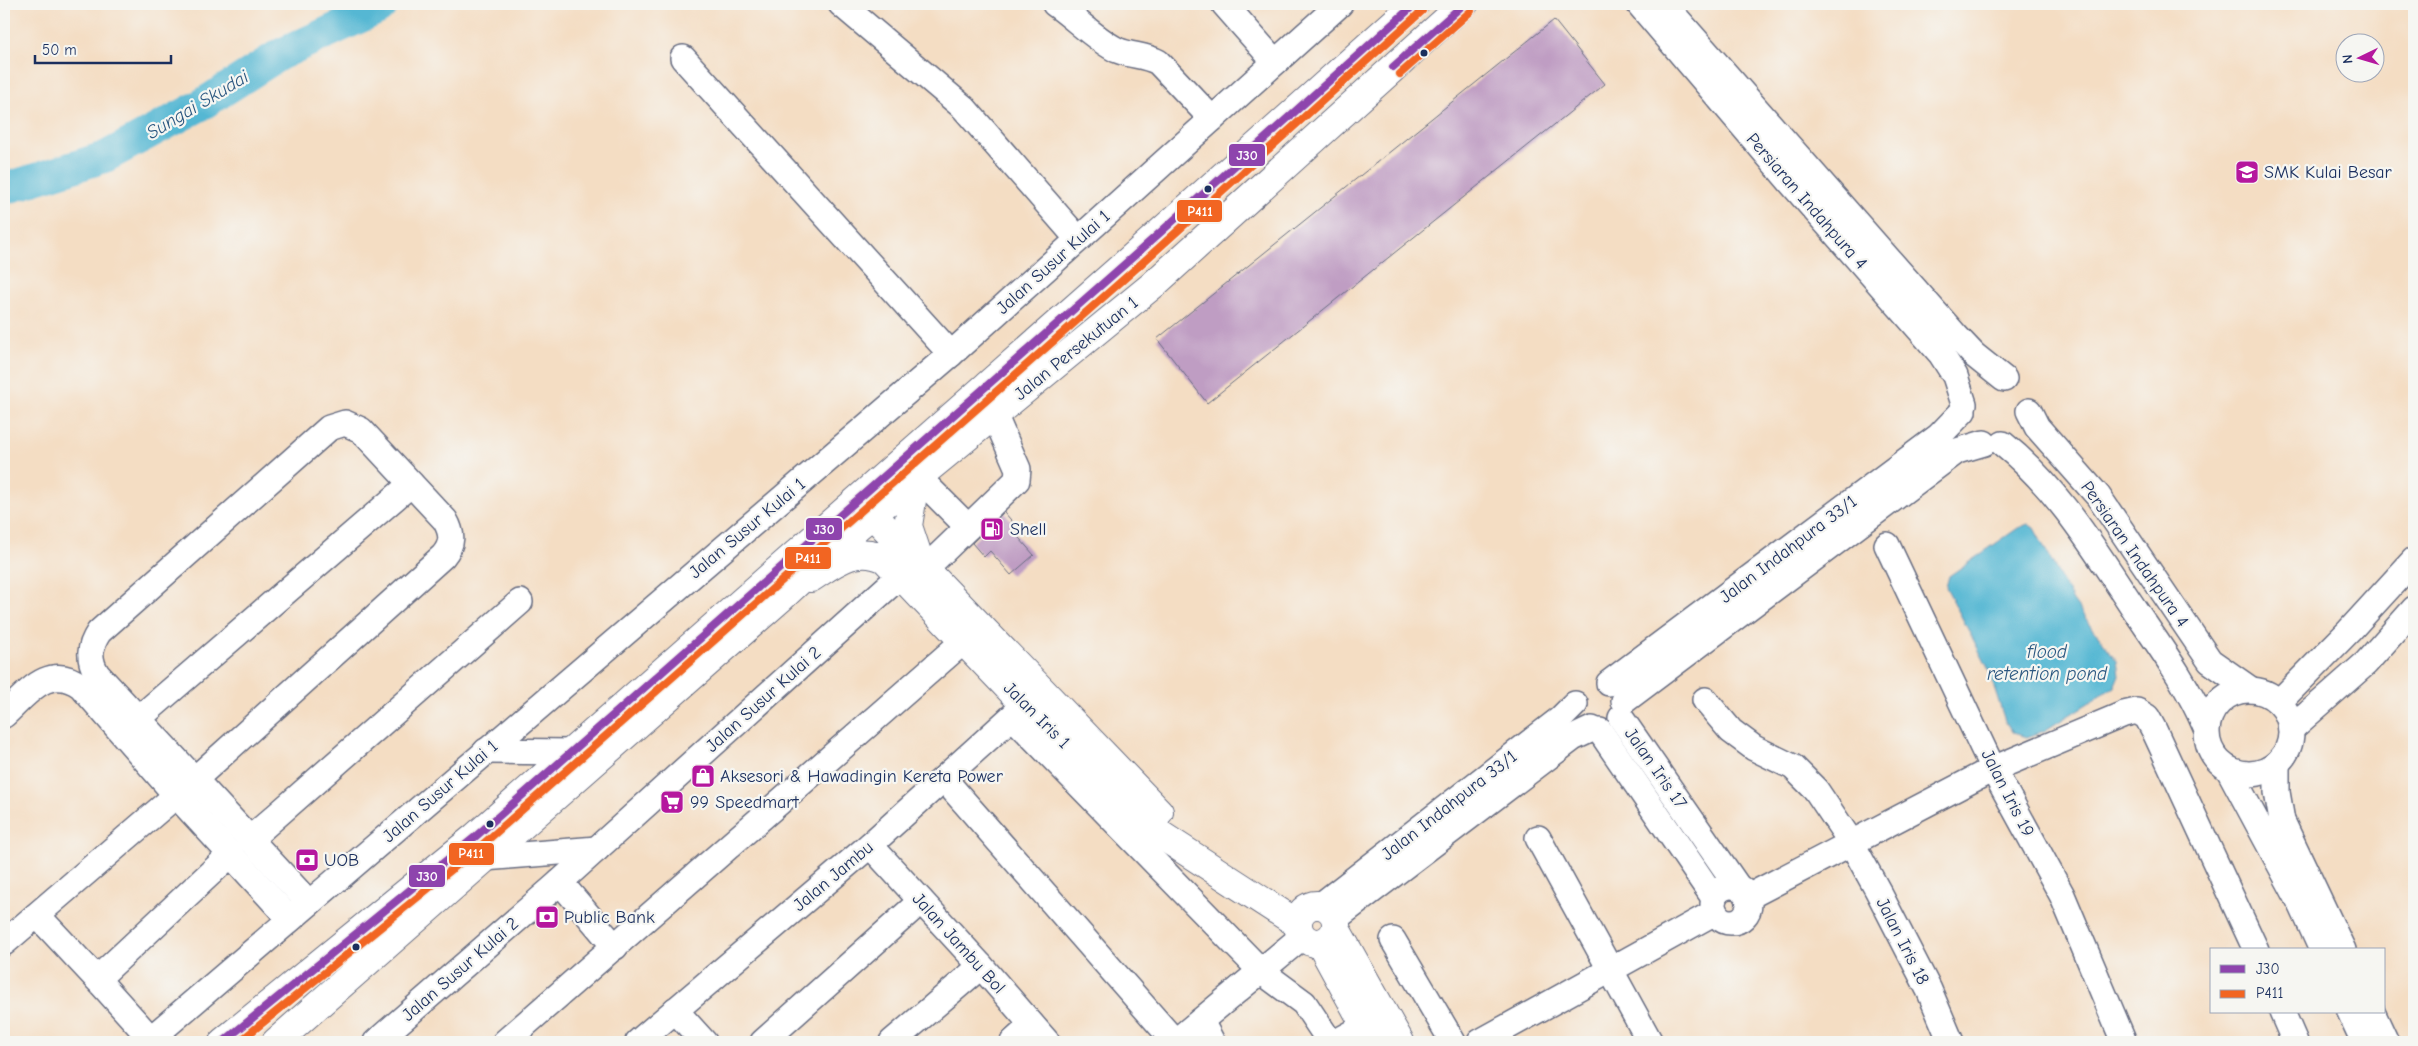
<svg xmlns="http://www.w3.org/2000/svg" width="2418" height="1046" font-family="'Comic Neue',sans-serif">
<rect width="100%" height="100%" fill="#f6f6f2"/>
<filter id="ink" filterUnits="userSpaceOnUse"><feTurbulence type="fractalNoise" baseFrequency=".02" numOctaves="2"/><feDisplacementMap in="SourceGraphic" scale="10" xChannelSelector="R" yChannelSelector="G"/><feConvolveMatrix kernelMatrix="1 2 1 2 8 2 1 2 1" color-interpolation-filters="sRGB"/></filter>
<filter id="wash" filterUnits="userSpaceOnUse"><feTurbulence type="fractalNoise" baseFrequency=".0096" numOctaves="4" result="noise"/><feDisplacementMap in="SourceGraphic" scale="20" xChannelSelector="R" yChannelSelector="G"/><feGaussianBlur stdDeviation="1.12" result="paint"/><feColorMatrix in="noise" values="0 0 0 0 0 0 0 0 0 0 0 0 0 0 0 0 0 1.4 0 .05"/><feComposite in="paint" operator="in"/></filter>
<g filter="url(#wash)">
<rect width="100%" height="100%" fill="#f4ddc3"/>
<polygon fill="#55b7d3" stroke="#387398" points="2028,524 2034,528 2073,601 2117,661 2119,675 2114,687 2044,731 2027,737 2013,733 2005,721 1988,668 1946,587 1949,576 2018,528"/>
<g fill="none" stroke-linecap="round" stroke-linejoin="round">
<polyline stroke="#55b7d3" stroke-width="32" points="4,189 105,157 201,105 279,55 378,9 383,4"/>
</g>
<g id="blocks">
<g fill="#bf9dc3">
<polygon points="1554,20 1605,84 1207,403 1157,339"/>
<polygon points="1004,512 1017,527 1013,531 1034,555 1011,575 990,551 984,557 972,543"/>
</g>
</g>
</g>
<g filter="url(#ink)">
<use href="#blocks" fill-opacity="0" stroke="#676c81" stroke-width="1"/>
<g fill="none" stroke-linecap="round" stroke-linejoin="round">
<g stroke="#676c81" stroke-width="28">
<g id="minor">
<polyline points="841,4 964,108 1078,239"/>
<path d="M 1055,4 C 1075,18 1095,39 1117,50 C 1131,56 1145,55 1158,62 L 1212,119"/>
<polyline points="1224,4 1275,62"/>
<polyline points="1639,4 1792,184 1941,354 1955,376 1964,404"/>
<polyline points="1664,4 1956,336 1974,355 2004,379"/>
<polyline points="683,58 951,354"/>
<polyline points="2029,411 2037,427 2098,496 2210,661 2250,689"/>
<path d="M 2003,444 C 2057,487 2095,550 2133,607 C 2160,647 2187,683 2206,728"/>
<polyline points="919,478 968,527"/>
<polyline points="1887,545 1993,769 2062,895 2124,1042"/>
<polyline points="926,568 1017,480 1018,469 994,414"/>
<polyline points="1609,683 1939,436 1963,411"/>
<circle cx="2249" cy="732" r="42"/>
<polyline points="1705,700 1731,731 1754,748 1793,767 1816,790 1851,842 1878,891 1929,990 1951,1042"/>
<polyline points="1624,701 1957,451 1984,443"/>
<polyline points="2279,702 2349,631 2414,560"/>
<path d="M 4,715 C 27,694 49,662 81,686 L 176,795 L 290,919"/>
<polyline points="1013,717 1262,972 1304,1003 1330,1042"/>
<polyline points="1621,718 1738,887"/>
<polyline points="138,719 411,484"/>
<polyline points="2291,729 2366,663 2414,609"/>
<polyline points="1600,731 1714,898"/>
<polyline points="486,751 571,752"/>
<polyline points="2277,764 2277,792 2282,821 2343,950"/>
<polyline points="2229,770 2302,906 2322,950"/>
<polyline points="944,779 1175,1042 1303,936"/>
<polyline points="1538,838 1650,1042"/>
<polyline points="250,839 520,602"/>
<polyline points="870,845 981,966 1047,1042"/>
<polyline points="484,858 597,849"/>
<polyline points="560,882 615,947"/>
<circle cx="1731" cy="904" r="18"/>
<polyline points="1748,897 1993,769 2124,714 2137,711 2147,717 2154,730 2256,950"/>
<polyline points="1321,905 1560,719 1575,704"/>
<polyline points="37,915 97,979 231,854"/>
<polyline points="1336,918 1573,738 1592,729"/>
<polyline points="1393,940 1453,1042"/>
<path d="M 4,943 L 195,779 L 443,556 C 453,544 453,534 445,520 L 361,430 L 345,423 L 329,428 L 99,632 C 89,647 88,659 97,674 L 309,903"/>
<polyline points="97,979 151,1039"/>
<polyline points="675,1010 704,1042"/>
<polyline points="2282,1012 2295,1042"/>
<polyline points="2350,1012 2364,1042"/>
<polyline points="2372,1012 2386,1042"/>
<polyline points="1201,1021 1212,1042"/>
<polyline points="147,1042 951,354 1340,4"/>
<polyline points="376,1042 560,882 901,575"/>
<polyline points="505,1042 965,640"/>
<polyline points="638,1042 870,845 1025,705"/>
<polyline points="763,1042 921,901"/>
<polyline points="892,1042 981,966"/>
<polyline points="1013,1042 1032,1025"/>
<polyline points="1336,1042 1382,1017"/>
<polyline points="1480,1042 1715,912"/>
</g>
</g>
<g stroke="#676c81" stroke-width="30">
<g id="major">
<polyline points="872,514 1159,812"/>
<path d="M 811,578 C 834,563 857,544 885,559 L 1025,705 L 1147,826 L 1298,924"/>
<circle cx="1317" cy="924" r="19"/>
<polyline points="1336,929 1400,1042"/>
<polyline points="1320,943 1374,1042"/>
</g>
</g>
<g stroke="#676c81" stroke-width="30">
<g id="highway">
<polyline points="915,481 908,526 920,562"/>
<polyline points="223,1042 475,837 1134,256 1415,4"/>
<polyline points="276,1042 781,598 857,527 1154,284 1464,4"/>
</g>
</g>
<use href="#minor" stroke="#fff" stroke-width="25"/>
<use href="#major" stroke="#fff" stroke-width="28"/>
<use href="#highway" stroke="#fff" stroke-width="28"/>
<g stroke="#f6f6f2" stroke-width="11">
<g id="bus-1">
<polyline points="1393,67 1464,4"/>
<polyline points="223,1042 475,837 1134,256 1415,4"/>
</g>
</g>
<g stroke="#f6f6f2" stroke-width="11">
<g id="bus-2">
<polyline points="1400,74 1471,11"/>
<polyline points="239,1042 482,845 1141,264 1422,11"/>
</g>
</g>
<use href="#bus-1" stroke="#8e44ad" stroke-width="8"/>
<use href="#bus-2" stroke="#f26522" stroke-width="8"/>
</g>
</g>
<defs>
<g id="school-square" transform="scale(1.25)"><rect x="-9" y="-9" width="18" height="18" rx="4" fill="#b5179e" stroke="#f6f6f2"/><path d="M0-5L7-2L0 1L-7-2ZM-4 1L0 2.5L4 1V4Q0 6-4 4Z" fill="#fff"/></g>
<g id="fuel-square" transform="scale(1.25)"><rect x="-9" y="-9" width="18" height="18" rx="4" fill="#b5179e" stroke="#f6f6f2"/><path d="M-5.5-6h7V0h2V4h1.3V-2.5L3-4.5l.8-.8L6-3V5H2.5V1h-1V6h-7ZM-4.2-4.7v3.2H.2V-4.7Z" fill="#fff"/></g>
<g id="shop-square" transform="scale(1.25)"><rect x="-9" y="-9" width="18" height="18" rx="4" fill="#b5179e" stroke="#f6f6f2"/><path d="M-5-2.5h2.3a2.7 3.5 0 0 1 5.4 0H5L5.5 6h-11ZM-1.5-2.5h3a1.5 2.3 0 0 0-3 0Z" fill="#fff"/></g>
<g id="supermarket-square" transform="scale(1.25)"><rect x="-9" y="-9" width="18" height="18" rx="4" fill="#b5179e" stroke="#f6f6f2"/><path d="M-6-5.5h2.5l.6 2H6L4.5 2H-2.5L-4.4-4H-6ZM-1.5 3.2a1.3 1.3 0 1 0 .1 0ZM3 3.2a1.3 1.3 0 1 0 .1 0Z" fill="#fff"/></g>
<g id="bank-square" transform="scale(1.25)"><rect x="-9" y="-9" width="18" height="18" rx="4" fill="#b5179e" stroke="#f6f6f2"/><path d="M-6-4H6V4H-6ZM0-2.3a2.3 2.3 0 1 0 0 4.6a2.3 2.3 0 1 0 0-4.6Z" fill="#fff"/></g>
</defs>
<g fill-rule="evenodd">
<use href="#school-square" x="2247" y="172"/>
<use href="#fuel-square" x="992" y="529"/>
<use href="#shop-square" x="703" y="776"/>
<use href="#supermarket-square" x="672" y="802"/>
<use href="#bank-square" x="307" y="860"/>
<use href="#bank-square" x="547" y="917"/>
</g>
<g fill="#1b2f5e" stroke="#f6f6f2" stroke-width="2">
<circle cx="1424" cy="53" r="4.5"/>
<circle cx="1208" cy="189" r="4.5"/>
<circle cx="490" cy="824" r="4.5"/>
<circle cx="356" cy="947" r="4.5"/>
</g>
<g text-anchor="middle" stroke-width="4.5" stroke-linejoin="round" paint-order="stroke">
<g font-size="18" fill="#1b2f5e" stroke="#f6f6f2" text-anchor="start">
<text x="2264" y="178">SMK Kulai Besar</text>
<text x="1010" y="535">Shell</text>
<text x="720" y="782">Aksesori &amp; Hawadingin Kereta Power</text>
<text x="690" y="808">99 Speedmart</text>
<text x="324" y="866">UOB</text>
<text x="564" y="923">Public Bank</text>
</g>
<g font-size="18" fill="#1b2f5e" stroke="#f6f6f2">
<text transform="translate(1807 201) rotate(49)" y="6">Persiaran Indahpura 4</text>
<text transform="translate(1053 262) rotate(-42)" y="6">Jalan Susur Kulai 1</text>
<text transform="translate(1076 348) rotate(-39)" y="6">Jalan Persekutuan 1</text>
<text transform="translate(747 528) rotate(-40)" y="6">Jalan Susur Kulai 1</text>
<text transform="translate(1788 549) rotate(-37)" y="6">Jalan Indahpura 33/1</text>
<text transform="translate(2135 554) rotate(55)" y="6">Persiaran Indahpura 4</text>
<text transform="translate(763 699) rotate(-42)" y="6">Jalan Susur Kulai 2</text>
<text transform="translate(1037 715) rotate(45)" y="6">Jalan Iris 1</text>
<text transform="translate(1656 768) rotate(55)" y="6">Jalan Iris 17</text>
<text transform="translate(440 791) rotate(-41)" y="6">Jalan Susur Kulai 1</text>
<text transform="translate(2008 793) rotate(63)" y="6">Jalan Iris 19</text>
<text transform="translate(1449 805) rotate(-38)" y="6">Jalan Indahpura 33/1</text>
<text transform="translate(833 876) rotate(-40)" y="6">Jalan Jambu</text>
<text transform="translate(1903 941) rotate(63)" y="6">Jalan Iris 18</text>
<text transform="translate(959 943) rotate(48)" y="6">Jalan Jambu Bol</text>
<text transform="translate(460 969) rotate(-41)" y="6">Jalan Susur Kulai 2</text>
</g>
<g font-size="19" font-style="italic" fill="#2c5881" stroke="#f6f6f2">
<text transform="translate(197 104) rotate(-31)" y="7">Sungai Skudai</text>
<text x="2047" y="658">flood<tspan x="2047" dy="22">retention pond</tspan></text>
</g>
</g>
<g stroke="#f6f6f2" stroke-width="2">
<rect x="1228" y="143" width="38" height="24" rx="5" fill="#8e44ad"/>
<rect x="1176" y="199" width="47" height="24" rx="5" fill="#f26522"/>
<rect x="805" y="517" width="38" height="24" rx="5" fill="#8e44ad"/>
<rect x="784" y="546" width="48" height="24" rx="5" fill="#f26522"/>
<rect x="448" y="842" width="47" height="24" rx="5" fill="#f26522"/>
<rect x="408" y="864" width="38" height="24" rx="5" fill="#8e44ad"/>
</g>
<g font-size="14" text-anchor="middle" font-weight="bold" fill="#fff">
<text x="1247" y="160">J30</text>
<text x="1200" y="216">P411</text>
<text x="824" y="534">J30</text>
<text x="808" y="563">P411</text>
<text x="471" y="858">P411</text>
<text x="427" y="881">J30</text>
</g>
<rect width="2418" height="1046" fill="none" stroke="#f6f6f2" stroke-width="20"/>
<rect x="2210" y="948" width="175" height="65" fill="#f6f6f2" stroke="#9ea6b7"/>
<rect x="2220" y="965" width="25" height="8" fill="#8e44ad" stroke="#9ea6b7"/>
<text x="2256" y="974" font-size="15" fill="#1b2f5e">J30</text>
<rect x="2220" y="990" width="25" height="8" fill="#f26522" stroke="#9ea6b7"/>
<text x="2256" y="998" font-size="15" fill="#1b2f5e">P411</text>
<g transform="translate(2360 58) rotate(265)"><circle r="24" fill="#f6f6f2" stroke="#9ea6b7"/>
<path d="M0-4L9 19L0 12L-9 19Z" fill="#b5179e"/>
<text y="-8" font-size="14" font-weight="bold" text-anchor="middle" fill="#1b2f5e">N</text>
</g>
<path d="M35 55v8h136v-8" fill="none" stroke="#1b2f5e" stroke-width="2.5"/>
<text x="42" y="55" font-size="15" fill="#1b2f5e" stroke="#f6f6f2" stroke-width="4" paint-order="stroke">50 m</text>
</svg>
